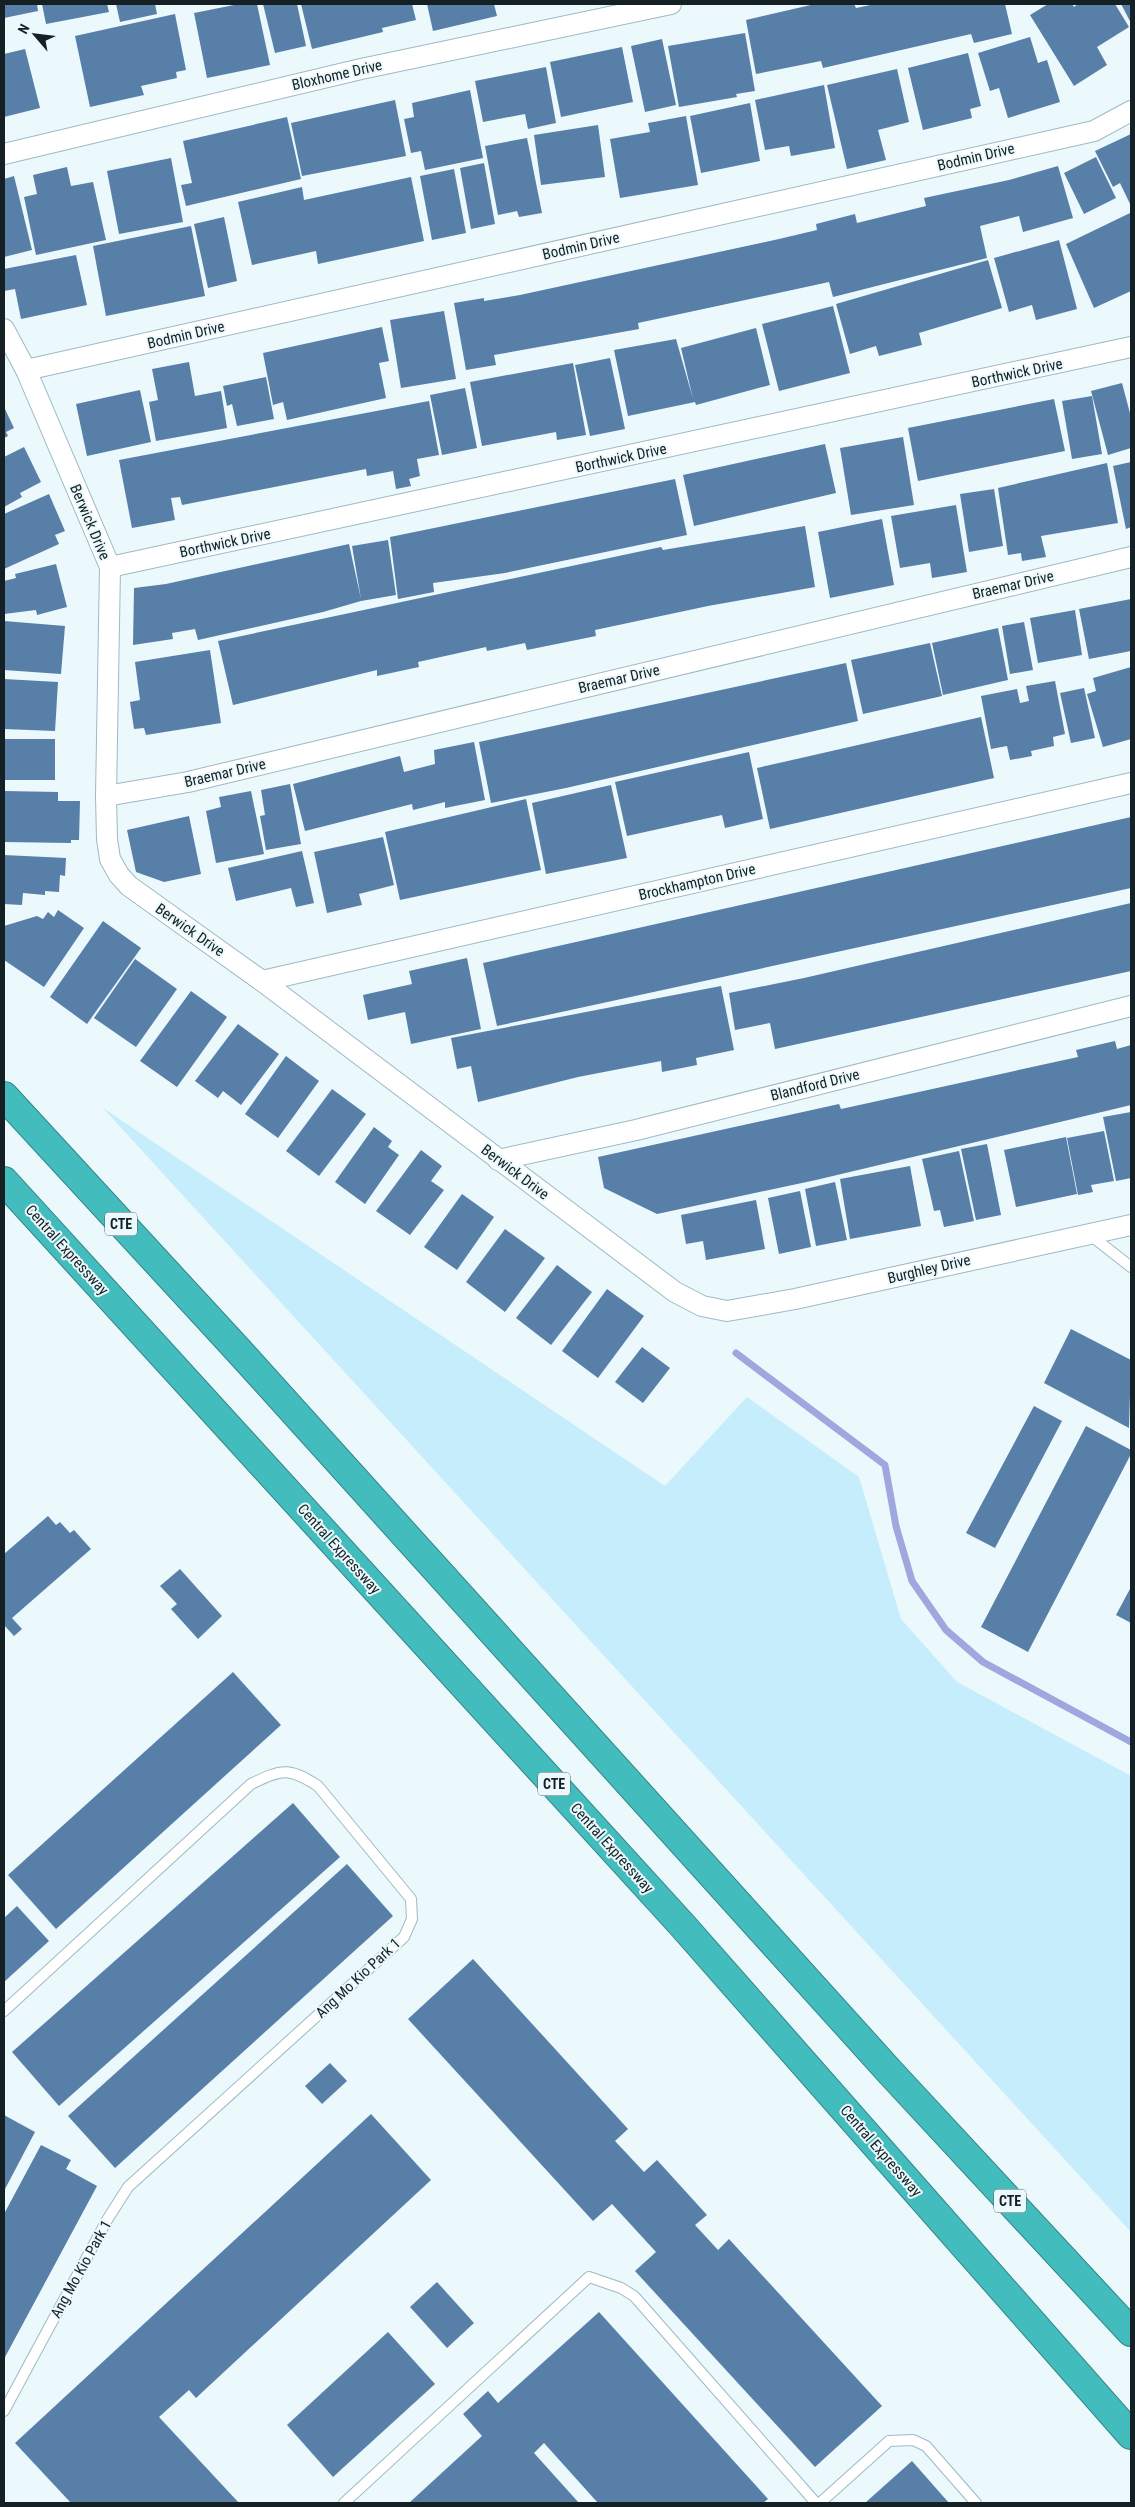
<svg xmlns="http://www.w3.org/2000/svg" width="1135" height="2507" font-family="'Roboto Condensed',sans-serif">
<rect width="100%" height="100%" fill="#ebf8fc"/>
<polygon fill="#c5edfc" points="103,1108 665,1486 747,1397 859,1477 901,1619 957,1682 1131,1776 1131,2232"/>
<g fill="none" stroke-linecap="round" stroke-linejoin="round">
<polyline stroke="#9fa8de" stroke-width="7" points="736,1353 885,1465 896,1526 912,1581 946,1630 983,1662 1131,1742"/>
</g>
<g fill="#577fa8">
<polygon points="4,4 37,4 38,11 4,18"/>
<polygon points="42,4 107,4 109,12 46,24"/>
<polygon points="116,4 155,4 157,14 120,22"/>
<polygon points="239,4 257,4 270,65 207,78 194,13"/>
<polygon points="263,4 297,4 306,46 275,53"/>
<polygon points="301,4 412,4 416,20 382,28 383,32 312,49"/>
<polygon points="427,4 494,4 497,16 433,31"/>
<polygon points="815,4 854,4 856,8 875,4 1005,4 1012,34 974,43 971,34 823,68 821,61 756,74 746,20"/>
<polygon points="1048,4 1072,4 1074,7 1078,4 1115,4 1129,27 1097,47 1107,65 1074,86 1030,15"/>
<polygon points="1121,4 1131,4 1131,23"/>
<polygon points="175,14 186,70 176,72 177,78 141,86 144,95 90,107 75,36"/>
<polygon points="745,33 755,91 736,94 737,97 679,107 668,46"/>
<polygon points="1030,37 1038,63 1047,60 1060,102 1008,118 999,88 990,91 978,53"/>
<polygon points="662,39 676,105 645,112 631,46"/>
<polygon points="622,47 633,102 561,117 550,62"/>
<polygon points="25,49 40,108 4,117 4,54"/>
<polygon points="968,53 981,106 970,109 972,118 923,130 908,68"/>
<polygon points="546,67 556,123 528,129 525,114 483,122 475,81"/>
<polygon points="897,69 909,122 878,130 886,160 847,169 827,85"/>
<polygon points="824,85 835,148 791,156 789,146 765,150 755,100"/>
<polygon points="470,90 483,158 425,170 421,151 411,153 404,119 414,117 412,103"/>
<polygon points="395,100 406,156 302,176 291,123"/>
<polygon points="750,103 760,161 701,173 690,116"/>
<polygon points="686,116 698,185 620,198 610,139 650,132 648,123"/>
<polygon points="287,117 301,179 186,206 181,185 192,183 183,141"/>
<polygon points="598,125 605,177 541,185 534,135"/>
<polygon points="1131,134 1131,206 1120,183 1113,187 1095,151"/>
<polygon points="527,138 542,213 519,217 517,211 498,215 485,146"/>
<polygon points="1096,157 1116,198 1084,214 1064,173"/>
<polygon points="171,158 183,222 119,234 107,171"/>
<polygon points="484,163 495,224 471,229 460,168"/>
<polygon points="1058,166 1073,218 1023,232 1019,216 980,226 987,258 833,297 829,282 638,323 639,329 494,355 496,365 466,370 454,303 484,298 484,301 520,295 779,239 817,230 816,224 855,214 857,223 926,206 924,198 1009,180"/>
<polygon points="67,167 71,186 93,182 106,240 36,255 24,197 37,194 33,175"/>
<polygon points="454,169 466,233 432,240 420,176"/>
<polygon points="14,176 32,250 4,257 4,179"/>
<polygon points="411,177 424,241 318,264 316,251 252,265 238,202 302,187 304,200"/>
<polygon points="1130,213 1131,291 1094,308 1066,244"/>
<polygon points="224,217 237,281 208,288 194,224"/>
<polygon points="191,226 205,296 106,316 93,246"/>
<polygon points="1059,240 1077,309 1036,320 1032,305 1009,312 994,258"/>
<polygon points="76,255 87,305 21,319 15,289 4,291 4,269"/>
<polygon points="988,260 1002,308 919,333 922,345 879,356 876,346 850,354 836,304"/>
<polygon points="833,306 850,373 779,391 762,324"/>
<polygon points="444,311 456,379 401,388 390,320"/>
<polygon points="382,327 389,361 379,363 386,398 287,420 283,402 273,405 263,353"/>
<polygon points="756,328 770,385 696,405 695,402 628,416 614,350 676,339 693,399 681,348"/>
<polygon points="610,358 625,429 590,436 575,365"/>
<polygon points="189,362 195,396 221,391 227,428 156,441 149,402 158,400 152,369"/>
<polygon points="573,363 586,435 557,440 556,432 482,446 470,382"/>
<polygon points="266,377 274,419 237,426 232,404 227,406 223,386"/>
<polygon points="1122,383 1131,417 1131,448 1108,455 1091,391"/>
<polygon points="465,388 477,448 442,455 430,395"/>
<polygon points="140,390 151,442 87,456 76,404"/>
<polygon points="1092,396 1102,454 1072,459 1062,401"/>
<polygon points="1054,399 1065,451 918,481 908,428"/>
<polygon points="429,401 439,455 417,459 420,476 409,479 411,486 396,489 393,471 367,476 366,469 182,505 180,497 171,498 175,520 132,528 119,460"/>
<polygon points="4,407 14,428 6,432 8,436 4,438"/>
<polygon points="903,437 914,505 851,515 840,448"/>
<polygon points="825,444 836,493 694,526 683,475"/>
<polygon points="24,447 41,482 20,493 22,497 4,507 4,457"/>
<polygon points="1131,462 1131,527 1126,529 1113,466"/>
<polygon points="1107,463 1118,523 1041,536 1046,557 1022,561 1021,553 1008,555 998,488"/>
<polygon points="675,479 687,535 505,573 433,583 434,592 398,599 390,537"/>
<polygon points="994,489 1003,546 969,552 960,494"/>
<polygon points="49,494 65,531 55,535 59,544 4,569 4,514"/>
<polygon points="956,505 967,572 932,578 930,563 900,568 891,516"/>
<polygon points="882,519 894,585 830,598 818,532"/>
<polygon points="805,526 815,587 708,606 595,630 596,636 527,650 525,643 487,651 486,647 418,662 419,667 377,676 377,670 233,705 218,641 661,547 663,550"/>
<polygon points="388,540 396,595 361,601 323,612 198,640 195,629 172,633 173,639 133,645 134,588 166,584 349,544 361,599 352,546"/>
<polygon points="56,564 67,607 37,615 36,610 4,614 4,581 16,578 15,574"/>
<polygon points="1131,599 1131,651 1089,659 1079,609"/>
<polygon points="1075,610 1082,655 1038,663 1030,618"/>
<polygon points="4,621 65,626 61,674 4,670"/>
<polygon points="1024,622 1033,670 1010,674 1002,626"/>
<polygon points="998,628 1008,680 943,695 932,643"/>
<polygon points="930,643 942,696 863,714 851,660"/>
<polygon points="210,650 221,723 146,735 144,728 134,729 130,702 140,700 135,662"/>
<polygon points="846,663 858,721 566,788 491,803 479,742"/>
<polygon points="1131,667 1131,739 1103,747 1087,694 1096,691 1093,678"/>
<polygon points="4,679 58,682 55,731 4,729"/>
<polygon points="1055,681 1065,734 1053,737 1054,746 1031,751 1032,756 1010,760 1007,746 991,749 981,696 1017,689 1020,703 1029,701 1026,686"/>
<polygon points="1084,688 1095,738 1071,743 1060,693"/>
<polygon points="981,717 994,778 770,829 757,768"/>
<rect x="4" y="739" width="51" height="41"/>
<polygon points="474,742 485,800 445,808 445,802 413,810 412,804 305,831 293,784 400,756 404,772 435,764 434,750"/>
<polygon points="749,752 763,819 725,828 722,815 627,836 615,782"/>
<polygon points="290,784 301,844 266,850 260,816 265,815 261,790"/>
<polygon points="611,785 627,858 546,874 532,803"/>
<polygon points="4,791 58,792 58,801 80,801 79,840 71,840 71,843 4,842"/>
<polygon points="251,791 264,854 216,863 206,811 221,807 219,797"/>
<polygon points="526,799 541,870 400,900 385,832"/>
<polygon points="189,816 201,874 164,882 136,872 127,830"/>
<polygon points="1131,817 1131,888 497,1026 483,963"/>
<polygon points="383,837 394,885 359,894 362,905 327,913 314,852"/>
<polygon points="302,851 314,903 296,907 291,888 236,901 228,868"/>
<polygon points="4,855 66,858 65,876 60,875 59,892 45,891 45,895 23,893 22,905 4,904"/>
<polygon points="1131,903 1131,971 775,1049 770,1023 735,1030 729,993 804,978"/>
<polygon points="58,910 84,928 44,987 4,960 4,926 37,916 43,919 48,912 54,917"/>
<polygon points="103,921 141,948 87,1024 50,997"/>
<polygon points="467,958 481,1029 411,1044 405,1012 368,1020 363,995 412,984 409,971"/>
<polygon points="135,959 177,989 136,1047 94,1018"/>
<polygon points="721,986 734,1050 696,1058 697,1065 662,1072 661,1061 578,1077 478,1102 471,1066 457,1069 451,1038"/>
<polygon points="191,991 227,1017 177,1087 140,1061"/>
<polygon points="238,1024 279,1054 241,1105 223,1091 218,1098 195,1081"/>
<polygon points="1115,1041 1117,1049 1131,1045 1131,1105 816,1180 657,1214 604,1188 598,1157 839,1104 841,1109 1078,1057 1076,1050"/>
<polygon points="286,1056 319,1081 278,1138 245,1114"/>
<polygon points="332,1089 366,1114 319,1176 286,1151"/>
<polygon points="1131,1112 1131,1178 1116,1181 1103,1117"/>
<polygon points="374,1127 392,1141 388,1147 399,1155 365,1204 335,1182"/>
<polygon points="1104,1131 1114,1181 1091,1185 1093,1192 1078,1195 1067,1138"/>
<polygon points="1066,1137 1077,1194 1016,1207 1004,1150"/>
<polygon points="987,1144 1001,1215 976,1220 961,1149"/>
<polygon points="421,1150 442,1166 431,1181 444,1190 410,1235 376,1211"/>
<polygon points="959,1151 974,1221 944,1227 940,1210 934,1211 922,1159"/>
<polygon points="910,1166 921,1226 850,1239 840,1179"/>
<polygon points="835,1182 847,1240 816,1246 805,1189"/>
<polygon points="800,1191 811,1247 779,1254 768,1198"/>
<polygon points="462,1194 494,1217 457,1270 424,1247"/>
<polygon points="756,1200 765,1249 706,1260 703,1241 686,1244 681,1215"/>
<polygon points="505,1229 545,1258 505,1312 466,1282"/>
<polygon points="557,1265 592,1292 551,1345 516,1318"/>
<polygon points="607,1289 644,1316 598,1378 562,1351"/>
<polygon points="1071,1329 1131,1360 1129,1428 1044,1383"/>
<polygon points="642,1347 670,1368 643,1403 615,1382"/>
<polygon points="1034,1406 1062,1421 995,1548 966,1533"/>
<polygon points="1086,1426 1131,1450 1131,1454 1028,1652 981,1627"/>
<polygon points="48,1516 56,1525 60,1522 70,1533 74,1530 91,1549 12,1618 22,1629 14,1636 4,1625 4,1554"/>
<polygon points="180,1569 222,1616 198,1639 171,1609 177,1604 160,1586"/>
<polygon points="1131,1587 1131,1623 1116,1615"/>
<polygon points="233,1672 281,1725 56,1929 8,1875"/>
<polygon points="293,1803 340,1857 59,2106 12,2052"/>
<polygon points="347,1864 393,1916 115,2168 68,2116"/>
<polygon points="17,1906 49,1941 4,1982 4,1918"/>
<polygon points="473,1959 628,2129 615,2141 644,2172 657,2160 707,2215 695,2225 718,2250 729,2239 882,2406 815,2467 635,2271 656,2252 612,2204 593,2221 408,2019"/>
<polygon points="330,2063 347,2081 322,2104 305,2086"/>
<polygon points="371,2114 431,2180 196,2398 189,2390 159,2417 239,2503 71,2503 15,2443"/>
<polygon points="4,2115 35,2132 4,2191"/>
<polygon points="41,2145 71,2160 66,2169 97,2186 4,2359 4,2214"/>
<polygon points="437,2282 474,2323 447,2348 410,2307"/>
<polygon points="599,2312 768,2499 763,2503 598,2503 544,2443 534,2453 579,2503 409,2503 482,2436 463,2414 488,2391 498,2403"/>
<polygon points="388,2332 435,2384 333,2477 287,2425"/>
<polygon points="912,2461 949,2503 865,2503"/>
</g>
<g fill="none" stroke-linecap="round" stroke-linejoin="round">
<g stroke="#9cbac6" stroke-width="12">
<g id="service">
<polyline points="1089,1234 1131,1267"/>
<path d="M 4,2011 L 251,1784 C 282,1769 289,1767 318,1786 L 411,1899 L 412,1919 L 404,1937 L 128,2187 L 107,2220 L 4,2411"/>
<polyline points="344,2503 589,2277 621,2288 634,2296 816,2503"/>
<polyline points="820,2503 889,2441 913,2440 926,2446 976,2503"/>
</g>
</g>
<g stroke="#9cbac6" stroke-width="22">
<g id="minor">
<polyline points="4,154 361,69 671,4"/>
<polyline points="4,329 26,370 110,567 106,796 107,839 110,859 119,875 129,886 262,981 675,1292 702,1306 727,1311 795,1299 1131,1225"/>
<polyline points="26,370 1094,131 1131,111"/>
<polyline points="110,567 1131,347"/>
<polyline points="106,796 188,782 1131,557"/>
<polyline points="262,981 1131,783"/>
<polyline points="498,1160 636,1130 1131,1006"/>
</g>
</g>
<g stroke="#338587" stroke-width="30">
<g id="motorway">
<polyline points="4,1096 238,1350 889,2071 1131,2332"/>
<polyline points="4,1181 683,1926 1131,2435"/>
</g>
</g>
<use href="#service" stroke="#fff" stroke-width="10"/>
<use href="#minor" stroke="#fff" stroke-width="20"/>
<use href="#motorway" stroke="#43bcbd" stroke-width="28"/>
</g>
<g text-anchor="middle" stroke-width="4" stroke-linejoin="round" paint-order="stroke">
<g fill="#ebf8fc" stroke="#546165" stroke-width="1">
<rect x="105" y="1212.5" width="32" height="23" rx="4"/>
<rect x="538" y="1772.5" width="32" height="23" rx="4"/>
<rect x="994" y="2189.5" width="32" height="23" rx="4"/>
</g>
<g font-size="14" font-weight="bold" fill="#142024">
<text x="121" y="1229">CTE</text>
<text x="554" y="1789">CTE</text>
<text x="1010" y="2206">CTE</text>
</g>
<g font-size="15" fill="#142024" stroke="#ebf8fc">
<text transform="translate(337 75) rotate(-13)" y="5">Bloxhome Drive</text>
<text transform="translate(976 157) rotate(-13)" y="5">Bodmin Drive</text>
<text transform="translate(581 246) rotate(-13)" y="5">Bodmin Drive</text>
<text transform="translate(186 335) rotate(-13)" y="5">Bodmin Drive</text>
<text transform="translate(1017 373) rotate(-12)" y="5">Borthwick Drive</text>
<text transform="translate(621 458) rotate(-12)" y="5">Borthwick Drive</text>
<text transform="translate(90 522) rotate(67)" y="5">Berwick Drive</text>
<text transform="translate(225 543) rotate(-12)" y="5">Borthwick Drive</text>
<text transform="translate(1013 585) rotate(-13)" y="5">Braemar Drive</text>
<text transform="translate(619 679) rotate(-13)" y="5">Braemar Drive</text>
<text transform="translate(225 773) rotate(-13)" y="5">Braemar Drive</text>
<text transform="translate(697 882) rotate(-13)" y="5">Brockhampton Drive</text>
<text transform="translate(190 930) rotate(35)" y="5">Berwick Drive</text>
<text transform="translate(815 1085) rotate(-14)" y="5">Blandford Drive</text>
<text transform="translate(515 1172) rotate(37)" y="5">Berwick Drive</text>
<text transform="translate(67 1250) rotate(48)" y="5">Central Expressway</text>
<text transform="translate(929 1269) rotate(-13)" y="5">Burghley Drive</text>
<text transform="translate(339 1549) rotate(48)" y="5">Central Expressway</text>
<text transform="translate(612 1848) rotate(48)" y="5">Central Expressway</text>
<text transform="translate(358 1978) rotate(-43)" y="5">Ang Mo Kio Park 1</text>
<text transform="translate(881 2151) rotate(49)" y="5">Central Expressway</text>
<text transform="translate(81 2269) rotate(-61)" y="5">Ang Mo Kio Park 1</text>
</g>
</g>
<rect width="1135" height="2507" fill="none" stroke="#142024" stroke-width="10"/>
<g transform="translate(35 35) rotate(298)" stroke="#ebf8fc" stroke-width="4" paint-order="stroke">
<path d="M0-4L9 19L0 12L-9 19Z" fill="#142024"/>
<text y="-8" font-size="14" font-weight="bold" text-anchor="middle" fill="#142024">N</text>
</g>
</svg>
